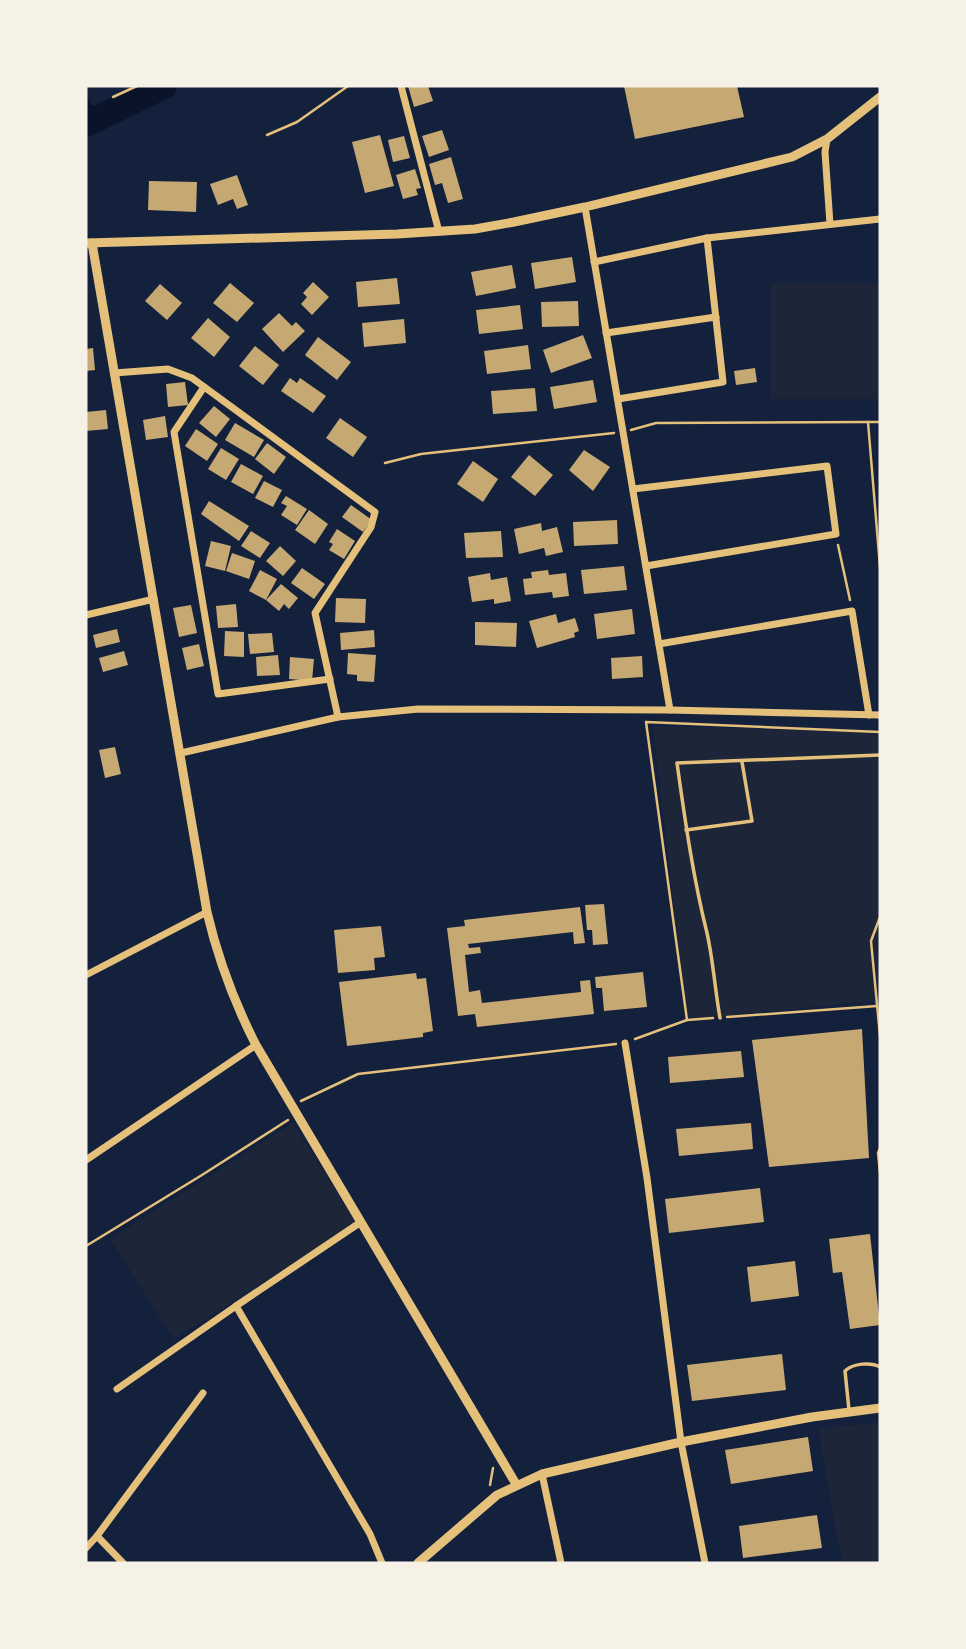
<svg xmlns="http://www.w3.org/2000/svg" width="966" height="1649" font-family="'IBM Plex Serif',serif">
<rect width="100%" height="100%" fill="#14213d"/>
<g fill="#1d2539">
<rect x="771" y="283" width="109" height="116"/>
<polygon points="653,726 880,732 880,1000 687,1020"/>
<polygon points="293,1123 356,1223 174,1339 110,1239"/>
<polygon points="880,1422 880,1563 842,1563 818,1429"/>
</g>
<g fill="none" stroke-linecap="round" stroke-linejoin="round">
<polyline stroke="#0b132b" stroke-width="4.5" points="86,100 97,118"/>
<polyline stroke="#0b132b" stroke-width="26" points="86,124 164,86"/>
</g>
<g fill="#c6a872">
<polygon points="408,86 428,86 433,101 414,107"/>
<polygon points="624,86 737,86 744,117 635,139"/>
<polygon points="442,130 449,150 429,157 422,136"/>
<polygon points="380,135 394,186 365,193 352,142"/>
<polygon points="404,136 410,158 393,162 388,140"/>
<polygon points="451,157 463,199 448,203 442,183 435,185 429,164"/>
<polygon points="415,169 421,188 416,189 418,195 403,199 396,175"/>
<polygon points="237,175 248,205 237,209 233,199 218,205 210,184"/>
<polygon points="149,181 197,182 196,212 148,210"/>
<polygon points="572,257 576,282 535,289 531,263"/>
<polygon points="512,265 516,288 476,296 471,272"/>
<polygon points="397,278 400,304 358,307 356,282"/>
<polygon points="313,282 329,297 312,315 301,304 307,297 303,293"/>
<polygon points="230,283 254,303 237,322 213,303"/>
<polygon points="160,284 182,303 167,320 145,301"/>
<polygon points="578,301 579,326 542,327 541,302"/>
<polygon points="520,305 523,329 479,334 476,310"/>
<polygon points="279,313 292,326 296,322 305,331 283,352 262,329"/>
<polygon points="208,318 230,337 214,357 191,338"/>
<polygon points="404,319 406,343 364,347 362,323"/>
<polygon points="583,335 592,358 551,373 543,350"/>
<polygon points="318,337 351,362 337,380 305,355"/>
<polygon points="528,345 531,369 487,374 484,351"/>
<polygon points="255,346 279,365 263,385 239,366"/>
<polygon points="93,348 95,370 86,371 86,349"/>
<polygon points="755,368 757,382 736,385 734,371"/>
<polygon points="290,378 297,383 300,378 326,396 313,413 281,391"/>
<polygon points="593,380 597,402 554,409 550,387"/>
<polygon points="185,382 188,405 168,407 166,384"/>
<polygon points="535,388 537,411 493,414 491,391"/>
<polygon points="214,406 230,419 216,437 199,423"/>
<polygon points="106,410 108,429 86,431 86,412"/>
<polygon points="165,416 168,437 146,440 143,420"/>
<polygon points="340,418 367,437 353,457 326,438"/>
<polygon points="235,423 264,440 254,457 225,440"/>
<polygon points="196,429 218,444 207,461 185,446"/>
<polygon points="267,443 286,457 274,474 255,459"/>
<polygon points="221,448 239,459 226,480 208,469"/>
<polygon points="584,450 610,467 593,491 569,470"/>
<polygon points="529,455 553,475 535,496 511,477"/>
<polygon points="473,461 498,479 483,502 457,484"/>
<polygon points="241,464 263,476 253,494 231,482"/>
<polygon points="264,481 282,490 273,507 255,498"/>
<polygon points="286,496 307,509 297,525 281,515 287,506 281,503"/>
<polygon points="209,501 249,526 239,541 201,514"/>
<polygon points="351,505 372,520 363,532 342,517"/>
<polygon points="309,510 328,524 315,544 295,530"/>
<polygon points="617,520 618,544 574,546 573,522"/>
<polygon points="541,523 542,531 557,527 563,552 546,556 544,548 519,554 514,529"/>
<polygon points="337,529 355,541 344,559 329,550 333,544 329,542"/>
<polygon points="251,531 270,543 260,558 241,546"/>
<polygon points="501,531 503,557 466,558 464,533"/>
<polygon points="211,541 231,546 225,571 205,566"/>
<polygon points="280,546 296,561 283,576 266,561"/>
<polygon points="232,553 255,561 249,579 226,571"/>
<polygon points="624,566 627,590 584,594 581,570"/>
<polygon points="302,568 325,584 314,599 291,583"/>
<polygon points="260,570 277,579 266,600 249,591"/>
<polygon points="548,570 549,575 566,573 569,596 553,598 552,592 525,595 523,579 532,578 531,572"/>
<polygon points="490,573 491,580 507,577 511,601 494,604 494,599 472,602 468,577"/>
<polygon points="281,584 298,598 289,609 284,604 279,611 266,600"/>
<polygon points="336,598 366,599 365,623 335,622"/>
<polygon points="236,604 238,627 218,628 216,606"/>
<polygon points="191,605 197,633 179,637 173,608"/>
<polygon points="632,609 635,634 597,639 594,614"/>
<polygon points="556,614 558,623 575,618 579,631 574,633 575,637 537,648 529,621"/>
<polygon points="475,622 517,623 516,647 475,645"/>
<polygon points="117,629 120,642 96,648 93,635"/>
<polygon points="374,630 375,647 341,650 340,633"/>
<polygon points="225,631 244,632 244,657 224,656"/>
<polygon points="272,633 274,652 250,654 248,634"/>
<polygon points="199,644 204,666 187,670 182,648"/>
<polygon points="124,651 128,665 103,672 99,658"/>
<polygon points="348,653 376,655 374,682 357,681 357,675 347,674"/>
<polygon points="278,655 280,675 257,676 256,657"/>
<polygon points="642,656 643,677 612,679 611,658"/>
<polygon points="290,657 314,659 312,681 289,679"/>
<polygon points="115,747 121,774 105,778 99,750"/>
<polygon points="604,904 608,944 593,945 592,930 587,930 585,905"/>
<polygon points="580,907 585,943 574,944 573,932 468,944 469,948 480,947 481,953 465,955 469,992 480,990 482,1003 581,992 580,981 590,980 594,1014 477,1027 475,1014 458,1016 447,928 465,926 464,920"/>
<polygon points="381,926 385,957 374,958 375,970 338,973 334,930"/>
<polygon points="643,972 647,1007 604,1011 602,988 596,988 595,977"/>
<polygon points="416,973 417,979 426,978 433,1031 423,1033 423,1037 347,1046 339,982"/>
<polygon points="862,1029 869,1158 769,1167 752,1040"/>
<polygon points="741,1051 744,1077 670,1083 668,1057"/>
<polygon points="751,1123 753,1149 679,1156 676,1129"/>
<polygon points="760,1188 764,1222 669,1233 665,1199"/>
<polygon points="870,1234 880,1325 850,1329 842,1272 833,1273 829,1239"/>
<polygon points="795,1261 799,1296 751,1302 747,1267"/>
<polygon points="782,1354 786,1390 692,1401 687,1365"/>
<polygon points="808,1437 813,1471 731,1484 725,1450"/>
<polygon points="817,1515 822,1548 743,1558 739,1526"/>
</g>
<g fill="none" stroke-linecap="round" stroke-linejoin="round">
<g stroke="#e5c07b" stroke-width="2.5">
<polyline points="113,97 137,86"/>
<polyline points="267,135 297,122 348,86"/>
<polyline points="880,422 868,422 880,567"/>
<polyline points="631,430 656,423 868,422"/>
<polyline points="385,463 421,454 614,433"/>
<polyline points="838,545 850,600"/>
<polyline points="880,917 871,941 880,1036"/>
<polyline points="727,1017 877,1006"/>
<polyline points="687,1020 646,722 880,732"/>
<polyline points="635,1039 687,1020 713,1018"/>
<polyline points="301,1101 358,1074 616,1044"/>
<polyline points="880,1148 878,1153 880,1173"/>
<polyline points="86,1246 202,1175 288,1120"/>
<polyline points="490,1485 493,1468"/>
</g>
<g stroke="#e5c07b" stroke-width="3.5">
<polyline points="686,830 752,821 742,762"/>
<path d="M 720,1018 C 715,990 713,959 707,933 C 693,877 685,820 677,763 L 880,755"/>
<path d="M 849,1410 L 845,1371 C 853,1363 871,1362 880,1367"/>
</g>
<g stroke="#e5c07b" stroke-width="7">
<polyline points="401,86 439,232"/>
<polyline points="827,139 825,152 830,224"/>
<polyline points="585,207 670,710"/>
<polyline points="707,238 880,219"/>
<polyline points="594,262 707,238 723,382 618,399"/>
<polyline points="606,333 716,317"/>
<polyline points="114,373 168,369 192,378 375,512 371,527 315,613 338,717"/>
<polyline points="204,387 174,432 218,694 330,679"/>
<polyline points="633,489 827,466 836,534 646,566"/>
<polyline points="86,615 154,599"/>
<polyline points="659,644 852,611 869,715"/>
<polyline points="181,753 338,717 418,709 670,710 880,715"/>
<polyline points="86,975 207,912"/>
<polyline points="625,1043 647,1178 681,1442 705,1563"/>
<polyline points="86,1160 256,1045"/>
<polyline points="361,1222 236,1306 370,1534 382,1563"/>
<polyline points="117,1389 236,1306"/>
<polyline points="542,1474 561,1563"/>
<polyline points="97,1536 203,1393"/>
<polyline points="86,1548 97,1536 123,1563"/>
</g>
<g stroke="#e5c07b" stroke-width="9">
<polyline points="87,243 397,234 475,229 514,222 585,207 792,157 827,139 880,97"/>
<path d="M 92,243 L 207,912 C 218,959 234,1002 256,1045 L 516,1484"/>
<polyline points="418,1563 497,1495 542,1474 681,1442 812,1417 880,1408"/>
</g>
</g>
<rect width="966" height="1649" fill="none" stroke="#f6f1e7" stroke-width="175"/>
</svg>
